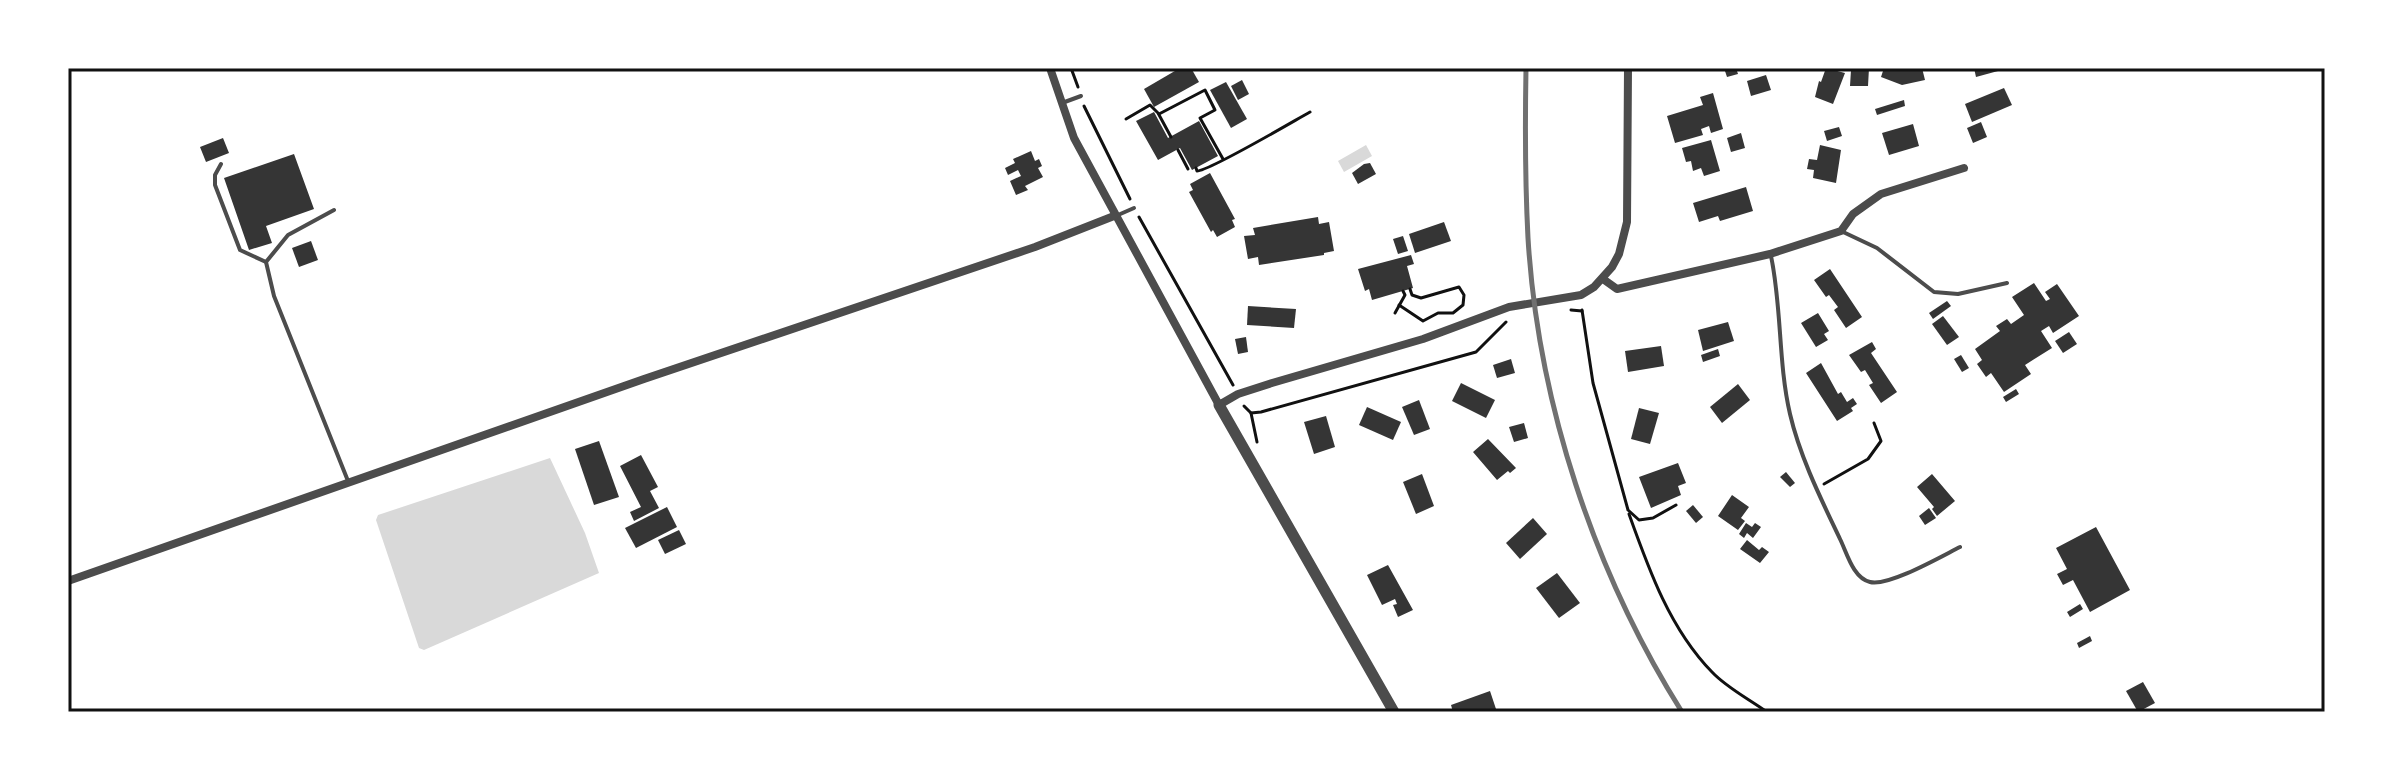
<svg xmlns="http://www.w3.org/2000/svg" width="2393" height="780" font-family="Roboto,sans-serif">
<rect width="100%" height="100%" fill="#fff"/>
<g fill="#d9d9d9">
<polygon points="1366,145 1372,156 1344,172 1338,161"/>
<polygon points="550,458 585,533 599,573 424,650 419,648 376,520 378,515"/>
</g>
<g fill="#353535">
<polygon points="1180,68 1191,68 1199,82 1154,107 1144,89"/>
<polygon points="1724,68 1736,68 1738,74 1727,77"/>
<polygon points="1826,68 1845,73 1833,104 1815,97 1819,81 1821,82"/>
<polygon points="1856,68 1869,68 1868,86 1850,86 1851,70 1856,70"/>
<polygon points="1884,68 1922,68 1925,80 1902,85 1881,77"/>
<polygon points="1974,68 1997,68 1998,71 1976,77"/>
<polygon points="1766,75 1771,90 1751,96 1747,81"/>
<polygon points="1242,80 1249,94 1238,100 1231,86"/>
<polygon points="1226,82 1247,119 1231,128 1210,90"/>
<polygon points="2004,88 2012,105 1972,122 1965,104"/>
<polygon points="1713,93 1723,129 1711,133 1709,126 1701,129 1703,135 1675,143 1667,116 1703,105 1700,97"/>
<polygon points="1904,100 1905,106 1877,115 1875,109"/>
<polygon points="1154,112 1168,138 1199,121 1218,156 1192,170 1180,148 1158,160 1136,121"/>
<polygon points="1981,122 1987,137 1973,143 1967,128"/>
<polygon points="1913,124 1919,146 1889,155 1882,133"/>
<polygon points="1839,127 1842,136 1827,141 1824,131"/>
<polygon points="1741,133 1745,148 1731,152 1727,138"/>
<polygon points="223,138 229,153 206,162 200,147"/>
<polygon points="1711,140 1720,171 1704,176 1701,168 1693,171 1691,161 1686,162 1682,148"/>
<polygon points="1820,145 1841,150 1836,183 1813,178 1814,170 1807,169 1809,159 1817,160"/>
<polygon points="1031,151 1035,161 1039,159 1042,166 1038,168 1043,177 1025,186 1028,190 1016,195 1010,181 1021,176 1018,170 1008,175 1005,168 1015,163 1013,159"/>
<polygon points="294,154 314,209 266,226 272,243 249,250 224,178"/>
<polygon points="1370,163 1376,174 1358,184 1352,173 1364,164"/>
<polygon points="1210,173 1235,219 1232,220 1235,227 1217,237 1213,230 1211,232 1189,192 1193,190 1190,184"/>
<polygon points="1746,187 1753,211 1720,221 1718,216 1699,222 1693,203"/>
<polygon points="1318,217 1319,224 1329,222 1334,251 1324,253 1324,255 1259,265 1258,257 1248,259 1244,236 1255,235 1253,228"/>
<polygon points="1444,222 1451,241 1415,253 1409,234"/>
<polygon points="1403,236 1408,251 1398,254 1393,239"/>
<polygon points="311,241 318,260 299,267 292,248"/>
<polygon points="1411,255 1414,264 1407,266 1413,288 1372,300 1369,289 1365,291 1358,269"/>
<polygon points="1830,269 1862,317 1846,328 1834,310 1838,307 1829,295 1826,297 1814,280"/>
<polygon points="2034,283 2046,301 2050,299 2045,292 2057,284 2079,316 2053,333 2049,326 2041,331 2052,348 2025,365 2031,374 2004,392 1991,373 1986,377 1977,364 1982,360 1975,349 2000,331 1996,326 2007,319 2011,324 2024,315 2012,297"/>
<polygon points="1947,301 1951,306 1933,319 1929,313"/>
<polygon points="1248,306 1296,309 1294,328 1247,325"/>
<polygon points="1818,313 1829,331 1824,334 1828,340 1816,347 1801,323"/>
<polygon points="1943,316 1959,337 1947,345 1932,324"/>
<polygon points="1728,322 1734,341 1703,351 1698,330"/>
<polygon points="2069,332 2077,344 2063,353 2055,341"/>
<polygon points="1246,337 1248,352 1238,354 1235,339"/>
<polygon points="1872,342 1876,349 1871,353 1897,392 1881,403 1869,385 1873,383 1865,370 1861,372 1849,355"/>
<polygon points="1661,346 1664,366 1628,372 1625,351"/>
<polygon points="1718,349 1720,356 1703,362 1701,355"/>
<polygon points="1961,355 1969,368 1962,372 1954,359"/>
<polygon points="1511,359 1515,373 1497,378 1493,365"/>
<polygon points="1821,363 1838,394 1841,392 1847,402 1853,398 1857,404 1851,408 1853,411 1837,421 1806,373"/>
<polygon points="1461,383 1495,400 1486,418 1452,401"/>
<polygon points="1738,384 1750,400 1722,423 1710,407"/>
<polygon points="2016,389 2019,394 2006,402 2003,397"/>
<polygon points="1419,400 1430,429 1414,435 1402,407"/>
<polygon points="1367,407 1401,422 1393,440 1359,425"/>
<polygon points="1639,408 1659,413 1650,444 1631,439"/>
<polygon points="1326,416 1335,447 1314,454 1304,422"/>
<polygon points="1524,423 1528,438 1514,442 1509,427"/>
<polygon points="1488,439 1516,468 1510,473 1508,471 1497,480 1473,452"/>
<polygon points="599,441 619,497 594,505 575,449"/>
<polygon points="641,455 658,487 650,491 659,508 634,521 630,512 641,507 620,466"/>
<polygon points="1678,463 1686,483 1678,486 1681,495 1651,508 1639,477"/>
<polygon points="1786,472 1795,483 1790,487 1780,477"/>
<polygon points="1422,474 1434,506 1416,514 1403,482"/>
<polygon points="1932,474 1955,501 1937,516 1932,509 1934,507 1917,487"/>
<polygon points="1732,495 1749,507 1741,518 1745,521 1738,530 1718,516"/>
<polygon points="1693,505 1703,517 1696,523 1686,511"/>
<polygon points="667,507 677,527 636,548 625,528"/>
<polygon points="1929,508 1936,518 1925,525 1919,516"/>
<polygon points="1533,518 1547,534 1520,559 1506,543"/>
<polygon points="1746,523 1752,527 1755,523 1761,527 1753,538 1747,533 1744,538 1739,534"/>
<polygon points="2096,527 2130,590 2090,612 2073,580 2063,585 2057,574 2067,569 2056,548"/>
<polygon points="679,530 686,544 665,554 658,540"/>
<polygon points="1747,540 1759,550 1762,547 1769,552 1760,563 1740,549"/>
<polygon points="1388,565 1413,610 1398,617 1393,605 1397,604 1395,599 1382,605 1367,575"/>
<polygon points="1557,573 1580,603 1559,618 1536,588"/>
<polygon points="2080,604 2083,609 2070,617 2067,612"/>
<polygon points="2090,636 2092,641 2079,648 2077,643"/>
<polygon points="2143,682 2155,703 2138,712 2126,691"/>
<polygon points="1490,691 1497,712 1453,712 1451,705"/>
</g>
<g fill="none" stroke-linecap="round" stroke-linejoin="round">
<g stroke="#111" stroke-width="3">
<polyline points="1071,68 1078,87"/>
<polyline points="1084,106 1130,199"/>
<polyline points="1159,114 1205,90 1215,110 1200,118 1223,159"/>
<polyline points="1126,119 1150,105 1158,113 1171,137"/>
<polyline points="1178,150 1188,169"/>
<path d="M 1196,168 L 1197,171 C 1209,171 1292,122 1310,112"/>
<polyline points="1139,217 1233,385"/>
<polyline points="1399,305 1423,321 1438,313 1453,313 1463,305 1464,295 1459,287 1421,298 1412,295 1410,289"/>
<polyline points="1571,310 1582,311"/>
<polyline points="1582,310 1593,383 1628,510 1639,520 1653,518 1676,505"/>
<polyline points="1395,313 1405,295 1403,291"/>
<polyline points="1244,406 1251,413 1257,442"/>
<polyline points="1251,413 1261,412 1476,352 1506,322"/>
<polyline points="1824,484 1868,459 1881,441 1874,423"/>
<path d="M 1629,514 C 1649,570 1670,629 1712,672 C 1727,688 1749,699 1767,712"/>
</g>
<g stroke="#4c4c4c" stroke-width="4">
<polyline points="1062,103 1081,96"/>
<polyline points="221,164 215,175 215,185 240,250 266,262"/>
<polyline points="334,210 288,235 266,262 274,296 348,481"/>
<polyline points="1118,215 1134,208"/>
<polyline points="1841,231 1877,248 1934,292 1958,294 2007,283"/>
<path d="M 1771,256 C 1782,308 1778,362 1790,414 C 1800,457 1821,499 1840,539 C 1847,553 1853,578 1870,582 C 1888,587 1942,556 1960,547"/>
</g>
<g stroke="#4c4c4c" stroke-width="8">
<polyline points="1050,68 1074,138 1219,405 1238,394 1272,383 1423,339 1509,307 1581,295 1594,287 1612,267 1619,254 1627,222 1628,68"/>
<polyline points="1603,279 1617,289 1770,254 1841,231 1853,214 1881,194 1964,168"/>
<polyline points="68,581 644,379 1035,247 1114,216"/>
</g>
<polyline stroke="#4c4c4c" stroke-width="11" points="1219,405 1394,712"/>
<path stroke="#707070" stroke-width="5" d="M 1526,68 C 1525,124 1525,181 1528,238 C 1538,403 1594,572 1682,712"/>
</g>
<rect width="2393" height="780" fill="none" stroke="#ffffff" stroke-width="140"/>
<rect x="70" y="70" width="2253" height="640" fill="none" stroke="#111" stroke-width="3"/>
</svg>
